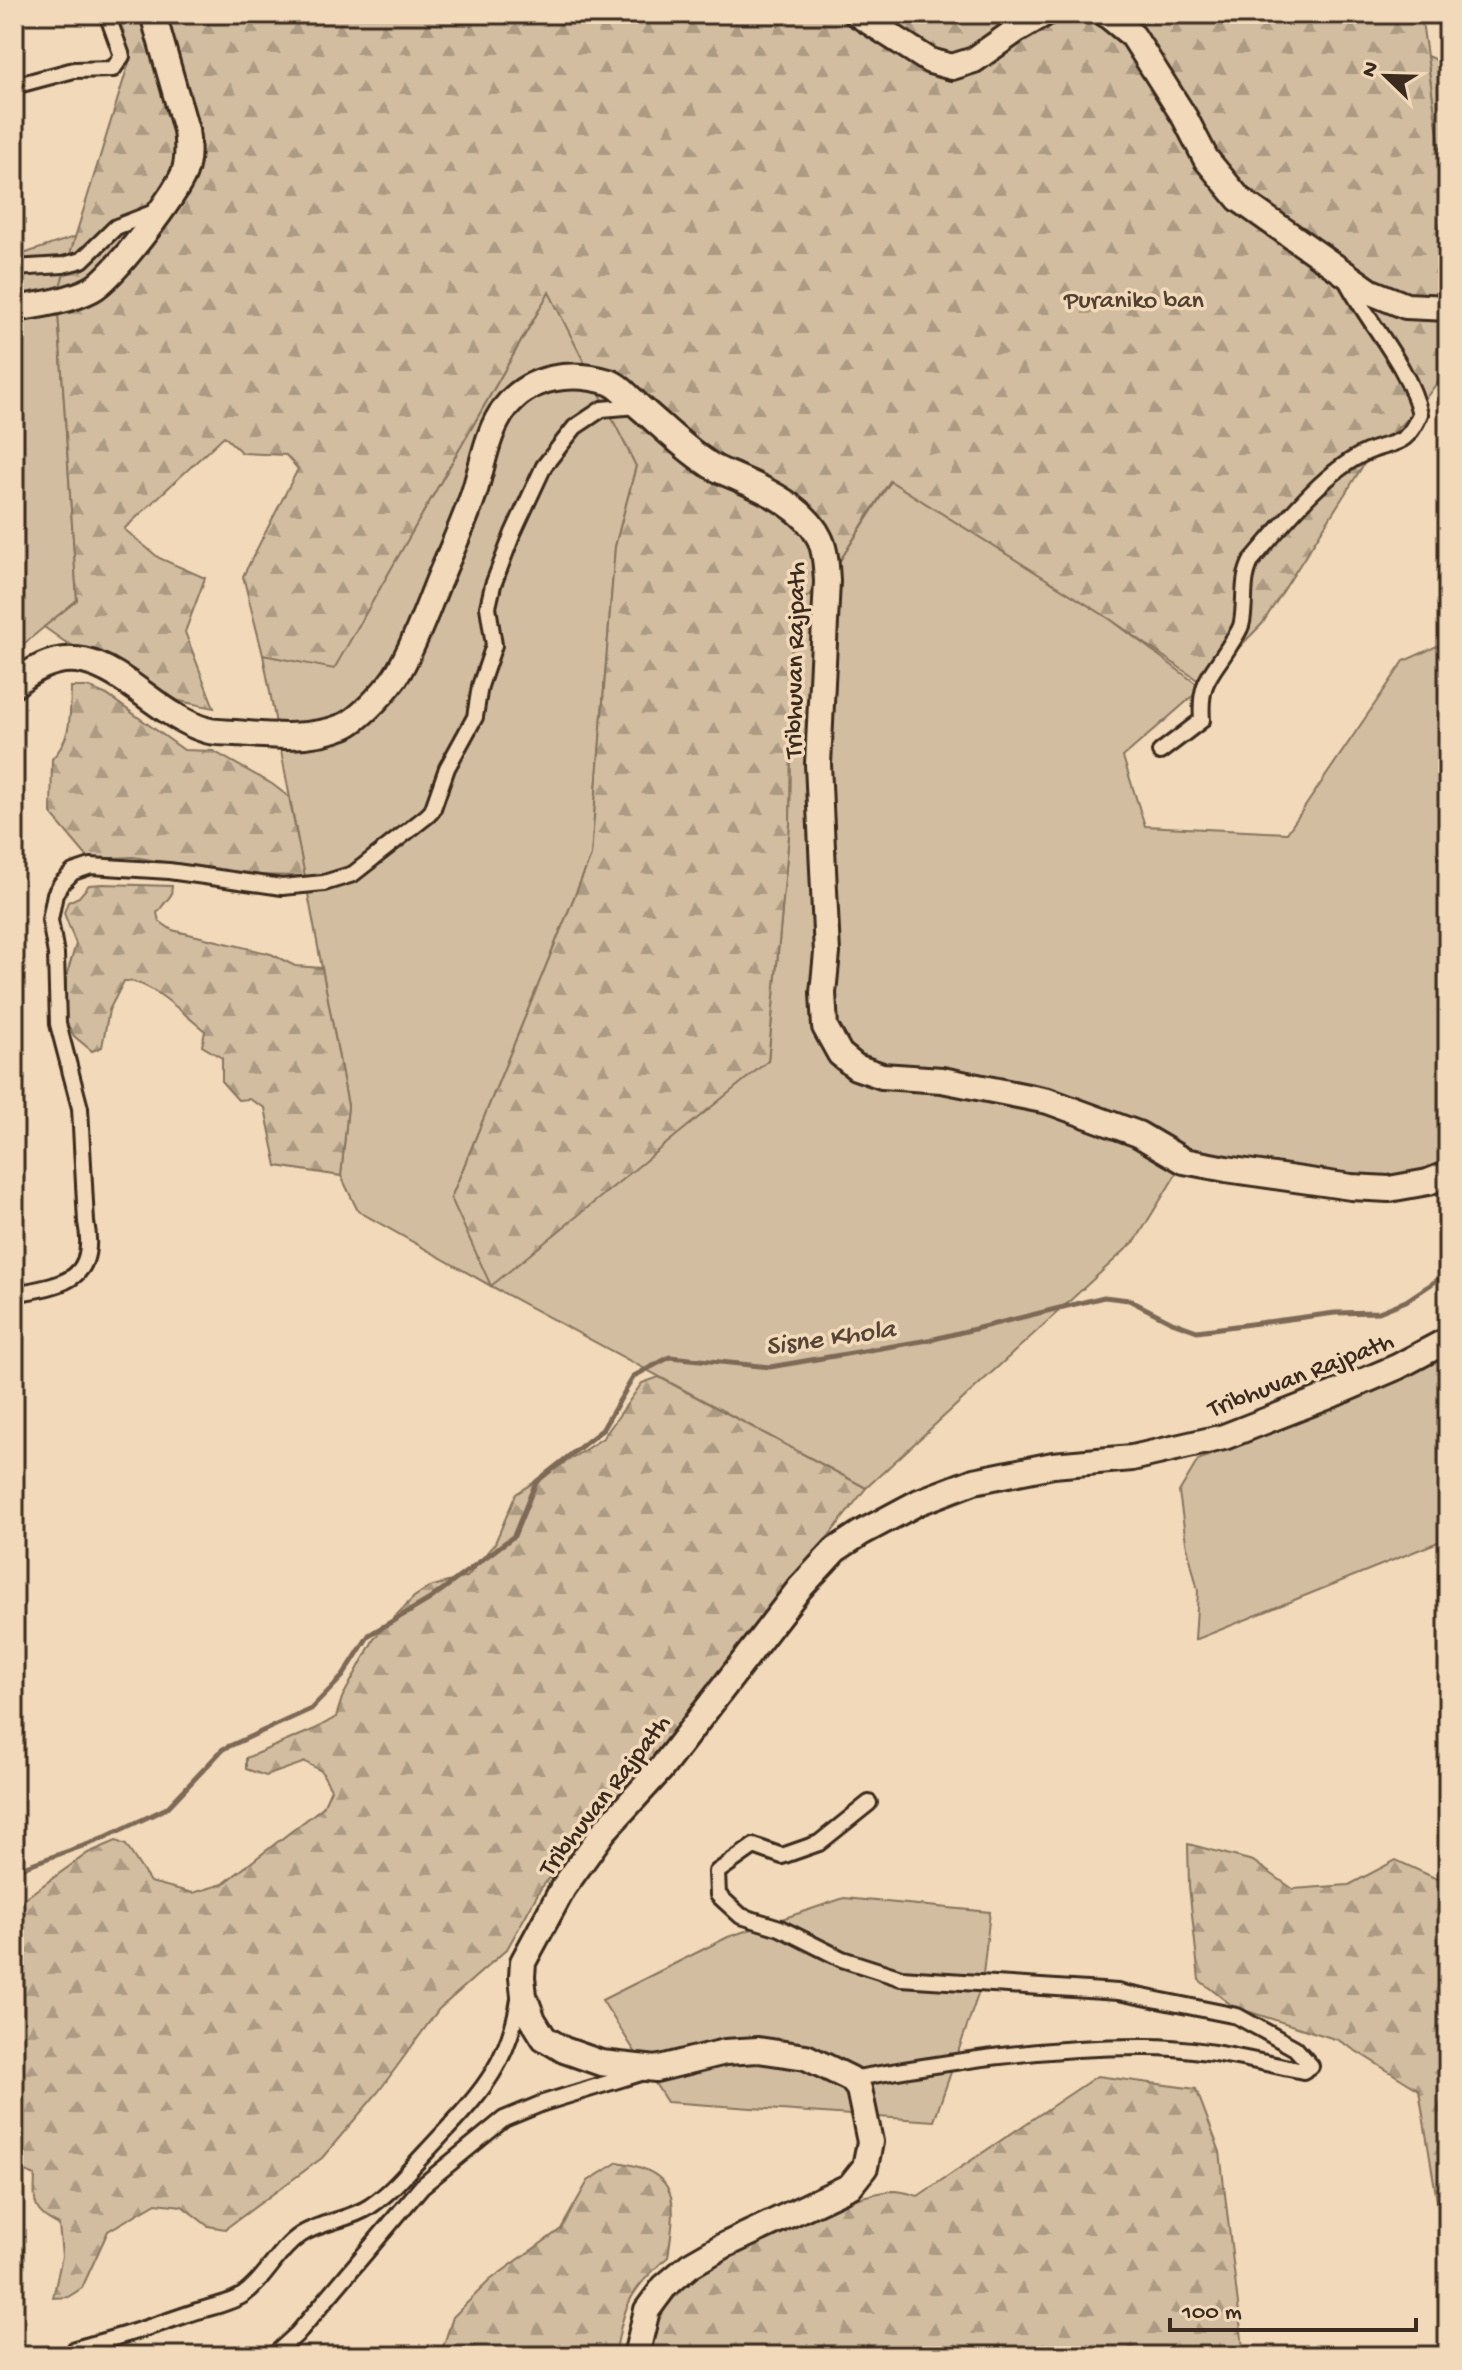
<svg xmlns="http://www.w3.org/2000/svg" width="1462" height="2370" font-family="'Gochi Hand',sans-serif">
<defs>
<pattern id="forest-firs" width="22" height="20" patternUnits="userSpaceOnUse" patternTransform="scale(2)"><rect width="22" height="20" fill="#d3bda0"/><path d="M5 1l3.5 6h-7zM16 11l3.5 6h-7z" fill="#ac9a82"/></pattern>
</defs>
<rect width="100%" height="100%" fill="#f1d9b9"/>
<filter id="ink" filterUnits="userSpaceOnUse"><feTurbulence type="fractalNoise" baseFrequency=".0125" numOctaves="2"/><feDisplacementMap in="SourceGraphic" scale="16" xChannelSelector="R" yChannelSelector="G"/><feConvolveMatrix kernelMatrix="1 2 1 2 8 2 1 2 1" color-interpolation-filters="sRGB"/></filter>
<g filter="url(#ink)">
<g fill="#d3bda0" stroke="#87745f" stroke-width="2">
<polygon points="1427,56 1448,65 1448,207"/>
<polygon points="77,236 57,296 77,600 14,652 14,257"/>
<polygon points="550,291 636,466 615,547 591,856 451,1198 768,1061 790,824 792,608 827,581 891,481 1110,619 1202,688 1123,757 1145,826 1287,833 1404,661 1448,641 1448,1160 1398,1178 1361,1178 1184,1161 1136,1240 866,1488 491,1286 358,1211 341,1176 348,1106 263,655 334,668"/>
<polygon points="1448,1350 1448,1538 1195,1640 1198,1591 1186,1542 1179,1492 1198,1460 1356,1398"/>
<polygon points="844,1898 990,1912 982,1983 934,2121 667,2102 602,2000 728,1937"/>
</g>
<g fill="url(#forest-firs)" stroke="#87745f" stroke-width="2">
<polygon points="115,14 1421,14 1448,205 1448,368 1425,399 1364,464 1262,624 1203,684 1110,619 890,481 827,581 792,608 790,824 768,1061 491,1286 451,1198 591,856 615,547 636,466 549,292 334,669 263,655 243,576 298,469 286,455 242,453 224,436 124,529 159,558 205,578 185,632 214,708 179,701 119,667 65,642 44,627 77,600 57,296 130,59"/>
<path d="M 71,687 L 88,687 L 107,695 L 184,750 L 213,751 L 272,784 L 289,797 L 305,876 L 245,875 L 133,857 L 89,859 L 51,814 L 52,759 C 72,738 70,715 71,687 Z"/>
<path d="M 103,884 L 172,886 L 171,895 L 157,913 L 159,921 L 172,930 L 271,954 L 295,966 L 322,968 L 348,1106 L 341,1176 L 277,1166 L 265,1108 L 249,1099 L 238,1100 L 222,1082 L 222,1058 L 202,1046 L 205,1031 C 184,1015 150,979 124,981 L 109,1010 L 102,1047 L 92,1051 L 74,1036 L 65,1020 L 66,977 L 76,944 L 64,913 L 68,902 L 79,897 L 89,885 Z"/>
<path d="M 659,1377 L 866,1488 L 709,1690 L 541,1888 L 507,1949 L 439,2009 L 379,2091 L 322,2158 L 225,2229 L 208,2226 L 182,2206 L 156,2203 L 108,2231 L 82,2288 L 68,2297 L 53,2298 L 62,2256 L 59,2225 C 32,2212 34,2204 35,2176 L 14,2167 L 14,1902 L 21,1901 L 88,1853 L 116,1841 L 126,1845 L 150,1882 L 193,1893 L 223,1884 L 323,1807 L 331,1789 L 321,1771 L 305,1762 L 266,1776 L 246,1769 L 246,1758 L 315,1729 L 336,1717 L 342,1698 L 375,1637 L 414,1597 L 429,1587 L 467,1577 L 495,1543 L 516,1494 L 603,1438 L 642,1383 Z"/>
<polygon points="1188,1844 1253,1861 1293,1889 1349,1885 1396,1860 1448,1884 1448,2269 1419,2090 1338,2040 1234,2007 1199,1980 1189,1886"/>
<path d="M 1097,2076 L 1196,2089 L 1220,2152 L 1244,2356 L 646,2356 C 650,2336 658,2317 671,2301 C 707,2259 764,2238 813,2217 C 839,2205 865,2193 894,2191 C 902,2191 911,2194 918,2196 Z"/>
<path d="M 618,2162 C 682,2173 676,2203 668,2257 C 628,2291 624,2306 615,2356 L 440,2356 L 453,2317 L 490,2280 L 561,2229 L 588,2181 Z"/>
</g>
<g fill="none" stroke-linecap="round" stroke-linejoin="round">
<polyline stroke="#7d6956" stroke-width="5" points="14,1870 97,1841 167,1808 223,1749 311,1709 343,1676 369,1635 430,1599 514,1536 536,1482 602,1430 634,1376 670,1357 770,1367 934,1339 1104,1297 1129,1300 1172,1322 1197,1331 1335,1313 1379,1312 1406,1301 1448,1273"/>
<g stroke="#3b2a1e" stroke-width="20">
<g id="street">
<polyline points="14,86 74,70 113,69 122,56 107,14"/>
<polyline points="14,268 63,265 82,260 116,227 157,211"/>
<path d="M 1160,752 L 1202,720 C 1199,680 1211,676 1230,645 C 1234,638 1241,630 1242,622 C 1246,600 1241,579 1252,560 C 1282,525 1325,470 1367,452 C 1396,440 1405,448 1420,414 C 1408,363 1367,323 1344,276"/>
<path d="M 14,1294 C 61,1285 98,1282 86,1222 L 80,1108 L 58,1024 L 56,954 L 50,920 L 55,894 L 61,884 L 73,872 L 91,866 L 169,871 L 282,887 L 324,883 L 353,874 L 427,816 L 432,811 L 447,768 L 475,717 L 480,686 L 494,645 L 488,607 L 493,585 L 513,533 L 544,466 L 575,427 L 602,409 L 637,406"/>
<path d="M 851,2079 C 947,2062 1043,2047 1141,2047 C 1196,2046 1250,2060 1303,2071 L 1311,2066 L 1295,2048 L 1237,2016 L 1118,1992 L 901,1978 L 842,1959 L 780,1928 L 741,1916 L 718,1895 L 717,1872 L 754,1846 L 782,1856 L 819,1843 L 869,1803"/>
<path d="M 75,2349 C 116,2338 157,2325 197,2311 C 212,2307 230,2303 243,2295 C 267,2278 278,2249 302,2234 C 323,2221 349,2220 369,2207 C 392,2192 408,2171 426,2152 C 475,2098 509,2070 520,1993"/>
<polyline points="273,2356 297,2334 422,2186 504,2119 543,2103 644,2072"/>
</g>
</g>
<g stroke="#3b2a1e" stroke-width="30">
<g id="highway">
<polyline points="857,14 930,61 952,67 974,60 1015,31 1044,14"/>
<polyline points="1106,14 1133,36 1185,118 1206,159 1239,199 1371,292 1406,306 1448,308"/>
<path d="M 14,309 C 38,305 70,301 92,289 C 113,278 175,196 184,173 C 189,159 188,145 186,130 L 153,14"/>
<path d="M 14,685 C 93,615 138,710 206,730 C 215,733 227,732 236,733 C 272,736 310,740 344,726 C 360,719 390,687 399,671 C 415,643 426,612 438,582 C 450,553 464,523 474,493 C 483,465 487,431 505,408 C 530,375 573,371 609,382 C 621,386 632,401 642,409 C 663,427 684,448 707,463 C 716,470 729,474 740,479 C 768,491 806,509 820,539 C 826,552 826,567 827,581 L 818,764 L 827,953 L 823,993 L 825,1027 L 840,1054 L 856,1067 L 882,1076 L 942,1080 L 1048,1101 L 1138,1134 L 1184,1161 L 1226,1169 L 1351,1187 L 1389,1189 L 1428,1182 L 1448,1174"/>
<polyline points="636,2356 647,2310 664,2287 690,2265 723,2246 850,2186 865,2167 870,2142 859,2089 851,2079 806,2057 758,2050 725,2052 656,2069 601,2063 564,2050 544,2038 533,2020 524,1996 522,1977 523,1962 563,1888 604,1831 660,1770 799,1589 835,1550 861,1533 919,1502 974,1481 1053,1465 1132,1458 1224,1437 1329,1396 1397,1367 1448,1340"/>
</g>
</g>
<use href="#street" stroke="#f1d9b9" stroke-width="14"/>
<use href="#highway" stroke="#f1d9b9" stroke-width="24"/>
</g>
</g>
<g text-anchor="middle" stroke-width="7" stroke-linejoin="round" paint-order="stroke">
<g font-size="26" fill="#524032" stroke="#f1d9b9">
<text x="1134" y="307">Puraniko ban</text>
</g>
<g font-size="26" fill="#3b2a1e" stroke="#f1d9b9">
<text transform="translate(793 660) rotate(-89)" y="9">Tribhuvan Rajpath</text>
<text transform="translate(1300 1373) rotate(-21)" y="9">Tribhuvan Rajpath</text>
<text transform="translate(603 1794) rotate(-52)" y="9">Tribhuvan Rajpath</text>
</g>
<g font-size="28" font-style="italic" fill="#564436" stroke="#f1d9b9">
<text transform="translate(830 1335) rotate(-8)" y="10">Sisne Khola</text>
</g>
</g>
<rect width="1462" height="2370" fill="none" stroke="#f1d9b9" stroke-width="48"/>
<rect x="24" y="24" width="1414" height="2322" fill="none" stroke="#3b2a1e" stroke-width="3" filter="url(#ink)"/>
<g transform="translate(1386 76) rotate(293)" stroke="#f1d9b9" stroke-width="6" paint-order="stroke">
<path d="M0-6L14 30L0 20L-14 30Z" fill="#3b2a1e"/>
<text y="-12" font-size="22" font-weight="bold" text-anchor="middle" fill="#3b2a1e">N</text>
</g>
<path d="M1170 2318v12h246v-12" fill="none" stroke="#3b2a1e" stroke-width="4"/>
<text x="1182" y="2318" font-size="24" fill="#3b2a1e" stroke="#f1d9b9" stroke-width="6" paint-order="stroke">100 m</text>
</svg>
